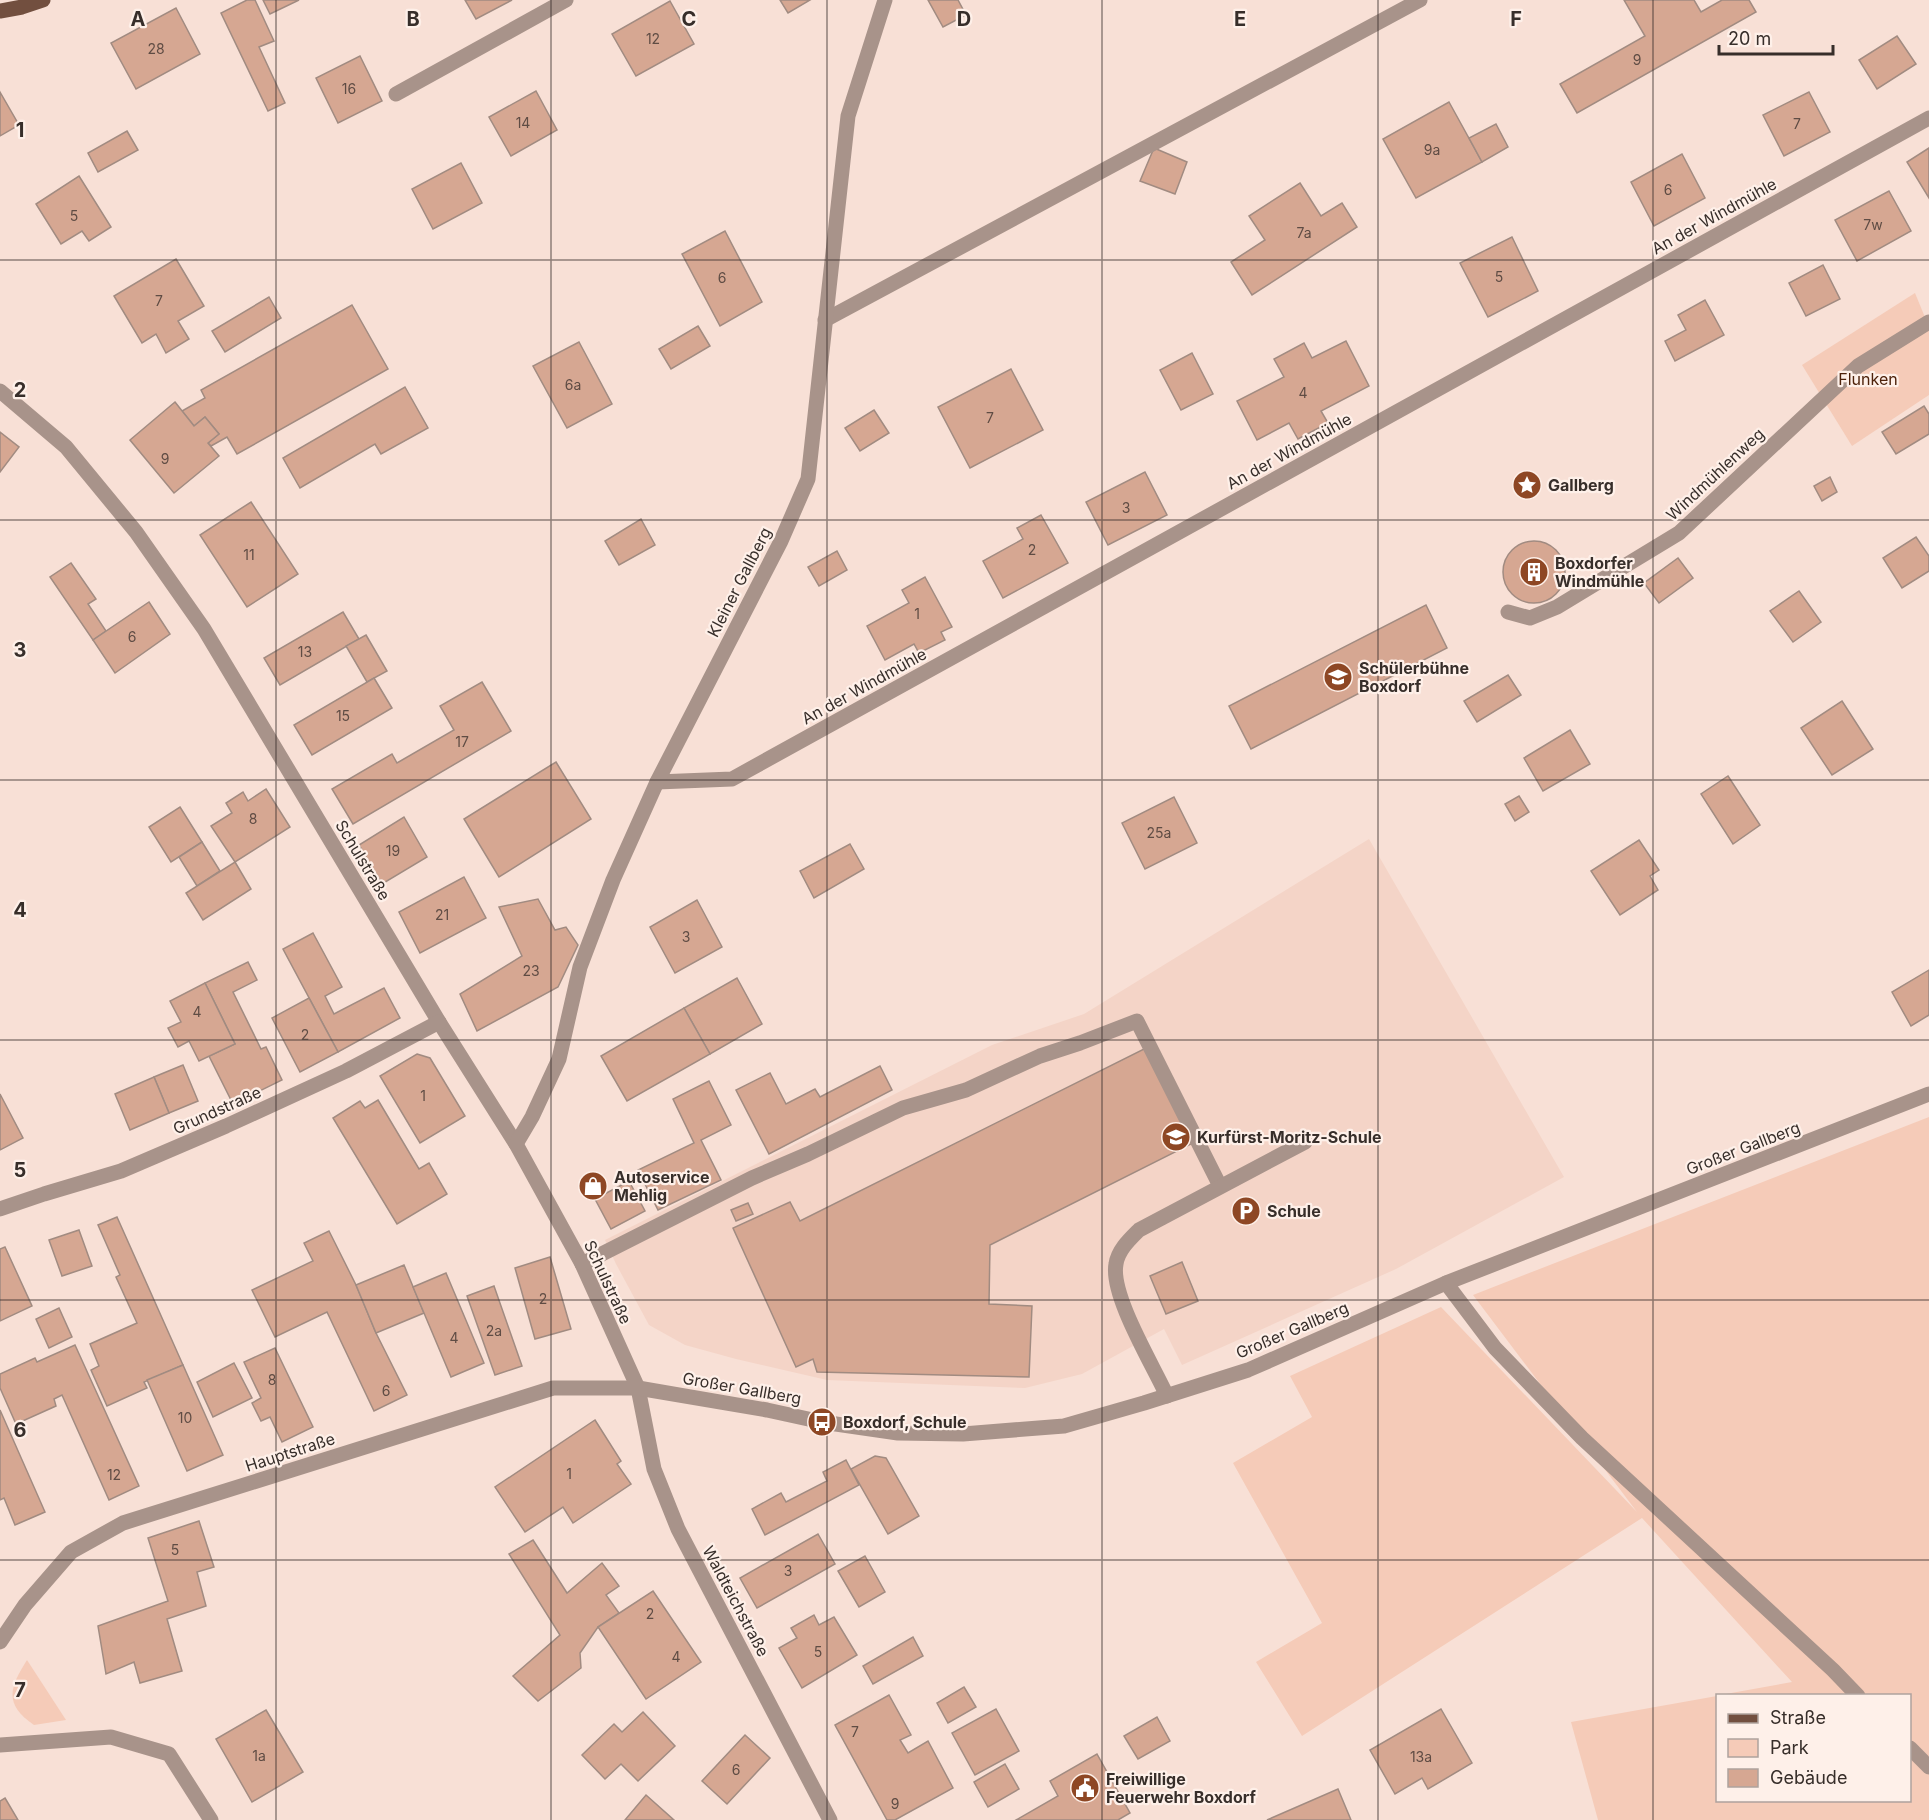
<svg xmlns="http://www.w3.org/2000/svg" width="1929" height="1820" font-family="Inter,sans-serif">
<rect width="100%" height="100%" fill="#f8e0d6"/>
<polygon fill="#f4d4c7" points="1369,839 1564,1177 1396,1269 1182,1365 1164,1329 1082,1374 1025,1388 827,1380 736,1359 685,1345 649,1325 616,1264 605,1240 992,1045 1084,1014"/>
<g fill="#f5cbb8">
<polygon points="1915,293 1929,327 1929,395 1852,446 1802,365"/>
<polygon points="1929,1117 1929,1820 1598,1820 1571,1722 1717,1696 1718,1800 1910,1800 1910,1696 1720,1695 1792,1682 1642,1518 1302,1736 1256,1662 1322,1623 1233,1463 1312,1417 1290,1376 1441,1307 1637,1512 1473,1295"/>
<path d="M 27,1660 L 66,1720 L 34,1725 C 3,1704 10,1687 27,1660 Z"/>
</g>
<g fill="#d6a792" stroke="#a18b81" stroke-width="1.5">
<polygon points="247,0 255,0 274,41 259,47 285,103 268,111 221,13"/>
<polygon points="263,0 299,0 270,14"/>
<polygon points="465,0 512,0 476,19"/>
<polygon points="780,0 810,0 788,13"/>
<polygon points="928,0 958,0 966,15 943,27"/>
<polygon points="1624,0 1694,0 1701,12 1722,0 1749,0 1756,12 1577,113 1560,84 1645,36"/>
<polygon points="670,1 694,44 636,76 612,34"/>
<polygon points="176,8 200,54 136,89 111,43"/>
<polygon points="1897,36 1916,64 1877,89 1859,60"/>
<polygon points="360,56 382,101 338,123 316,78"/>
<polygon points="536,91 557,130 511,156 489,117"/>
<polygon points="0,92 19,125 0,136"/>
<polygon points="1809,92 1830,132 1784,156 1763,115"/>
<polygon points="1449,102 1482,162 1416,198 1383,139"/>
<polygon points="1496,124 1508,147 1482,162 1469,138"/>
<polygon points="127,131 138,150 98,172 88,153"/>
<polygon points="1154,148 1187,162 1175,194 1140,181"/>
<polygon points="1929,148 1929,198 1907,162"/>
<polygon points="1682,154 1705,198 1654,226 1631,182"/>
<polygon points="461,163 482,203 433,229 412,189"/>
<polygon points="79,176 111,227 89,241 82,231 61,244 36,204"/>
<polygon points="1300,183 1321,216 1342,203 1357,227 1252,295 1231,262 1265,240 1249,216"/>
<polygon points="1889,191 1911,231 1857,261 1835,220"/>
<polygon points="725,231 762,302 720,326 682,254"/>
<polygon points="1512,237 1538,291 1488,317 1460,263"/>
<polygon points="176,259 204,306 178,321 189,339 166,353 156,334 142,343 114,296"/>
<polygon points="1823,265 1840,299 1806,316 1789,283"/>
<polygon points="269,297 281,318 225,352 212,331"/>
<polygon points="1705,300 1724,335 1675,361 1665,341 1686,330 1678,315"/>
<polygon points="352,305 388,369 237,454 227,437 211,446 208,443 219,434 205,417 194,426 182,411 205,398 201,390"/>
<polygon points="698,326 710,346 671,369 659,349"/>
<polygon points="1346,341 1369,386 1321,411 1328,423 1298,439 1289,423 1257,440 1237,401 1284,377 1274,359 1304,343 1312,358"/>
<polygon points="579,342 612,404 567,428 533,366"/>
<polygon points="1192,353 1213,394 1181,410 1160,370"/>
<polygon points="1011,369 1043,430 970,468 938,407"/>
<polygon points="405,387 428,428 381,454 375,444 300,488 283,458"/>
<polygon points="175,402 194,426 205,417 219,434 208,443 219,456 174,493 130,440"/>
<polygon points="1924,406 1929,414 1929,434 1896,454 1882,432"/>
<polygon points="874,410 889,433 860,451 845,428"/>
<polygon points="0,432 19,447 0,472"/>
<polygon points="1145,472 1167,515 1108,545 1086,502"/>
<polygon points="1830,477 1837,492 1822,501 1814,486"/>
<polygon points="251,502 298,574 247,607 200,535"/>
<polygon points="1041,515 1068,563 1003,598 983,561 1023,539 1017,528"/>
<polygon points="641,519 655,545 619,565 605,541"/>
<polygon points="1916,537 1929,556 1929,571 1902,588 1883,558"/>
<circle cx="1534" cy="572" r="31"/>
<polygon points="837,551 847,570 819,586 808,567"/>
<polygon points="1678,558 1693,578 1659,603 1644,583"/>
<polygon points="71,563 96,599 88,604 106,631 93,640 50,577"/>
<polygon points="925,577 952,627 941,632 945,640 919,653 914,644 885,660 867,626 909,603 902,590"/>
<polygon points="1799,591 1821,622 1793,642 1770,611"/>
<polygon points="149,602 170,634 115,673 93,640"/>
<polygon points="1426,605 1447,648 1251,749 1229,706"/>
<polygon points="343,612 359,639 280,685 264,658"/>
<polygon points="366,635 387,671 367,682 346,646"/>
<polygon points="1508,675 1521,695 1477,722 1464,701"/>
<polygon points="374,678 392,708 312,755 294,725"/>
<polygon points="482,682 511,731 353,824 332,789 392,754 397,763 454,730 440,706"/>
<polygon points="1842,701 1873,749 1832,775 1801,728"/>
<polygon points="1570,730 1590,764 1543,791 1524,758"/>
<polygon points="556,762 591,819 499,877 464,819"/>
<polygon points="1728,776 1760,825 1733,844 1701,794"/>
<polygon points="266,789 290,827 235,862 211,826 232,813 226,803 243,792 248,801"/>
<polygon points="1519,796 1529,812 1515,821 1505,804"/>
<polygon points="1174,797 1197,843 1145,869 1122,823"/>
<polygon points="180,807 202,842 171,862 149,827"/>
<polygon points="404,817 427,857 382,884 359,845"/>
<polygon points="1639,840 1659,870 1650,876 1658,890 1620,915 1591,871"/>
<polygon points="202,842 220,871 197,886 179,857"/>
<polygon points="850,844 864,869 814,898 800,871"/>
<polygon points="235,862 251,889 203,920 186,893"/>
<polygon points="464,877 486,918 420,953 399,912"/>
<polygon points="538,899 555,930 566,927 578,945 558,987 477,1031 460,994 522,956 499,907"/>
<polygon points="697,900 722,947 675,973 650,927"/>
<polygon points="313,933 342,987 325,996 334,1014 384,988 400,1018 338,1052 283,949"/>
<polygon points="248,962 257,980 233,992 261,1049 266,1047 282,1080 233,1104 209,1056 235,1044 205,983"/>
<polygon points="1929,970 1929,1015 1911,1026 1892,992"/>
<polygon points="737,978 762,1024 710,1054 684,1008"/>
<polygon points="205,983 235,1044 199,1061 189,1041 178,1047 168,1028 181,1022 170,1001"/>
<polygon points="309,998 338,1052 300,1072 272,1018"/>
<polygon points="684,1008 710,1054 627,1101 601,1056"/>
<polygon points="1148,1047 1195,1142 990,1245 989,1304 1032,1306 1029,1377 817,1372 813,1359 796,1367 733,1228 790,1202 800,1221"/>
<polygon points="417,1054 430,1058 465,1116 420,1143 380,1076"/>
<polygon points="183,1065 198,1101 169,1113 154,1077"/>
<polygon points="880,1066 892,1090 769,1154 736,1090 770,1073 786,1104 815,1089 820,1097"/>
<polygon points="154,1077 169,1113 130,1130 115,1094"/>
<polygon points="709,1081 731,1125 701,1140 721,1180 658,1210 638,1170 694,1143 673,1099"/>
<polygon points="0,1094 23,1138 0,1150"/>
<polygon points="378,1100 419,1169 429,1163 447,1194 397,1224 333,1118 360,1101 365,1108"/>
<polygon points="629,1181 645,1211 611,1229 595,1199"/>
<polygon points="748,1203 753,1214 736,1221 731,1210"/>
<polygon points="117,1217 183,1365 144,1382 147,1388 107,1406 91,1370 99,1366 90,1344 137,1323 116,1277 120,1275 98,1225"/>
<polygon points="79,1230 92,1266 62,1276 49,1240"/>
<polygon points="329,1231 356,1285 376,1333 407,1395 374,1411 327,1312 275,1337 252,1290 313,1261 304,1243"/>
<polygon points="5,1247 32,1306 0,1321 0,1249"/>
<polygon points="550,1257 571,1329 535,1339 515,1268"/>
<polygon points="1182,1262 1198,1301 1166,1314 1150,1276"/>
<polygon points="404,1265 424,1313 376,1333 356,1285"/>
<polygon points="446,1273 484,1363 451,1377 413,1287"/>
<polygon points="494,1286 522,1366 495,1375 467,1296"/>
<polygon points="59,1308 72,1337 49,1348 36,1319"/>
<polygon points="75,1345 139,1486 109,1500 62,1395 54,1399 56,1406 16,1424 0,1388 0,1374 35,1358 37,1362"/>
<polygon points="275,1348 313,1427 282,1442 270,1417 261,1421 252,1403 261,1398 244,1362"/>
<polygon points="234,1363 252,1398 213,1417 197,1382"/>
<polygon points="183,1365 223,1455 187,1471 147,1380"/>
<polygon points="0,1410 45,1512 15,1525 4,1498 0,1500"/>
<polygon points="595,1420 621,1461 617,1464 631,1484 573,1523 563,1507 525,1532 495,1487"/>
<polygon points="875,1456 886,1458 919,1516 888,1534 851,1469"/>
<polygon points="846,1460 859,1485 765,1535 752,1509 781,1493 786,1502 827,1481 823,1472"/>
<polygon points="199,1521 214,1567 197,1572 206,1606 167,1619 182,1671 140,1683 134,1662 106,1674 98,1626 168,1601 148,1538"/>
<polygon points="818,1534 835,1564 757,1608 740,1578"/>
<polygon points="533,1540 567,1593 602,1563 619,1586 606,1595 619,1613 598,1627 580,1653 581,1668 538,1701 513,1676 560,1635 509,1554"/>
<polygon points="865,1556 885,1592 859,1607 838,1571"/>
<polygon points="653,1591 701,1662 646,1699 598,1627"/>
<polygon points="814,1615 819,1625 834,1617 857,1655 802,1688 779,1648 797,1638 791,1628"/>
<polygon points="913,1637 923,1656 873,1684 863,1666"/>
<polygon points="964,1687 976,1707 948,1723 937,1703"/>
<polygon points="889,1695 911,1735 900,1740 908,1753 928,1741 953,1788 895,1820 887,1820 835,1725"/>
<polygon points="996,1709 1019,1751 975,1775 952,1733"/>
<polygon points="1441,1709 1472,1763 1428,1789 1422,1778 1395,1794 1370,1750"/>
<polygon points="266,1710 303,1772 252,1802 216,1739"/>
<polygon points="643,1712 675,1746 638,1781 621,1764 605,1779 582,1755 614,1724 622,1732"/>
<polygon points="1157,1717 1170,1741 1138,1759 1124,1736"/>
<polygon points="745,1735 770,1758 727,1804 702,1781"/>
<polygon points="1097,1754 1130,1813 1118,1820 1016,1820 1058,1796 1050,1781"/>
<polygon points="1005,1764 1019,1789 988,1807 974,1782"/>
<polygon points="1338,1789 1351,1820 1267,1820"/>
<polygon points="646,1795 674,1820 625,1820"/>
<polygon points="5,1798 18,1820 0,1820 0,1801"/>
</g>
<g fill="none" stroke-linecap="round" stroke-linejoin="round">
<g stroke="#a8938a" stroke-width="15">
<polyline points="396,94 566,0"/>
<polyline points="825,320 1420,0"/>
<polyline points="0,391 66,447 136,532 204,629 439,1022 516,1144 582,1264 638,1388 654,1469 678,1529 830,1820"/>
<polyline points="1508,612 1530,618 1557,607 1679,533 1858,366 1929,322"/>
<polyline points="657,782 732,779 1929,118"/>
<polyline points="516,1144 532,1117 559,1059 580,967 613,880 657,782 781,541 808,479 848,116 885,0"/>
<polyline points="0,1209 44,1194 121,1171 226,1126 346,1071 439,1022"/>
<polyline points="582,1264 752,1178 808,1154 903,1108 966,1090 1040,1056 1080,1043 1137,1021 1220,1186"/>
<polyline points="1446,1283 1495,1348 1582,1438 1833,1670 1858,1696"/>
<path d="M 1167,1396 C 1153,1365 1110,1295 1116,1264 C 1118,1250 1130,1239 1139,1230 L 1305,1142"/>
<polyline points="0,1642 25,1605 71,1552 123,1523 553,1388 638,1388 767,1410 822,1422 898,1433 963,1434 1064,1426 1144,1403 1248,1370 1446,1283 1929,1094"/>
<polyline points="0,1745 111,1737 169,1754 211,1820"/>
<polyline points="1910,1748 1929,1767"/>
</g>
<polyline stroke="#724f3f" stroke-width="15" points="0,11 22,7 43,0"/>
</g>
<path fill="none" stroke="#372e2a" stroke-width="1.5" stroke-opacity="0.55" d="M 276,0 L 276,1820M 551,0 L 551,1820M 827,0 L 827,1820M 1102,0 L 1102,1820M 1378,0 L 1378,1820M 1653,0 L 1653,1820M 0,260 L 1929,260M 0,520 L 1929,520M 0,780 L 1929,780M 0,1040 L 1929,1040M 0,1300 L 1929,1300M 0,1560 L 1929,1560"/>
<defs>
<g id="sight-disc" transform="scale(1.5)"><circle r="9.5" fill="#8e4724" stroke="#fef0e9"/><path d="M0-6L1.8-2.2L6-1.7L2.9 1.2L3.7 5.4L0 3.3L-3.7 5.4L-2.9 1.2L-6-1.7L-1.8-2.2Z" fill="#fff"/></g>
<g id="building-disc" transform="scale(1.5)"><circle r="9.5" fill="#8e4724" stroke="#fef0e9"/><path d="M-4-6H4V6H1V3H-1V6H-4ZM-2.5-4.3h1.7v1.8h-1.7ZM.8-4.3h1.7v1.8H.8ZM-2.5-1h1.7V.8h-1.7ZM.8-1h1.7V.8H.8Z" fill="#fff"/></g>
<g id="school-disc" transform="scale(1.5)"><circle r="9.5" fill="#8e4724" stroke="#fef0e9"/><path d="M0-5L7-2L0 1L-7-2ZM-4 1L0 2.5L4 1V4Q0 6-4 4Z" fill="#fff"/></g>
<g id="shop-disc" transform="scale(1.5)"><circle r="9.5" fill="#8e4724" stroke="#fef0e9"/><path d="M-5-2.5h2.3a2.7 3.5 0 0 1 5.4 0H5L5.5 6h-11ZM-1.5-2.5h3a1.5 2.3 0 0 0-3 0Z" fill="#fff"/></g>
<g id="parking-disc" transform="scale(1.5)"><circle r="9.5" fill="#8e4724" stroke="#fef0e9"/><path d="M-3.5-5.5H1a3.5 3.5 0 0 1 0 7H-1V5.5H-3.5ZM-1-3.4V-.6H.8a1.4 1.4 0 0 0 0-2.8Z" fill="#fff"/></g>
<g id="bus-disc" transform="scale(1.5)"><circle r="9.5" fill="#8e4724" stroke="#fef0e9"/><path d="M-5-6H5V4H4V6H2V4H-2V6H-4V4H-5ZM-3.5-4V0h7V-4ZM-3.5 1.2v1.5H-2V1.2ZM2 1.2v1.5H3.5V1.2Z" fill="#fff"/></g>
<g id="civic-disc" transform="scale(1.5)"><circle r="9.5" fill="#8e4724" stroke="#fef0e9"/><path d="M-.6-6.5H3V-4.5H.6V-3L4-1V1h2V6H-6V1h2V-1L-.6-3ZM-1.2 2.5V6h2.4V2.5Z" fill="#fff"/></g>
</defs>
<g fill-rule="evenodd">
<use href="#sight-disc" x="1527" y="485"/>
<use href="#building-disc" x="1534" y="572"/>
<use href="#school-disc" x="1338" y="677"/>
<use href="#school-disc" x="1176" y="1137"/>
<use href="#shop-disc" x="593" y="1186"/>
<use href="#parking-disc" x="1246" y="1211"/>
<use href="#bus-disc" x="822" y="1422"/>
<use href="#civic-disc" x="1085" y="1788"/>
</g>
<g text-anchor="middle" stroke-width="4.5" stroke-linejoin="round" paint-order="stroke">
<g font-size="14" fill="#5f4c44">
<text x="653" y="44">12</text>
<text x="156" y="54">28</text>
<text x="1637" y="65">9</text>
<text x="349" y="94">16</text>
<text x="523" y="128">14</text>
<text x="1797" y="129">7</text>
<text x="1432" y="155">9a</text>
<text x="1668" y="195">6</text>
<text x="74" y="221">5</text>
<text x="1873" y="230">7w</text>
<text x="1304" y="238">7a</text>
<text x="1499" y="282">5</text>
<text x="722" y="283">6</text>
<text x="159" y="306">7</text>
<text x="573" y="390">6a</text>
<text x="1303" y="398">4</text>
<text x="990" y="423">7</text>
<text x="165" y="464">9</text>
<text x="1126" y="513">3</text>
<text x="1032" y="555">2</text>
<text x="249" y="560">11</text>
<text x="917" y="619">1</text>
<text x="132" y="642">6</text>
<text x="305" y="657">13</text>
<text x="343" y="721">15</text>
<text x="462" y="747">17</text>
<text x="253" y="824">8</text>
<text x="1159" y="838">25a</text>
<text x="393" y="856">19</text>
<text x="442" y="920">21</text>
<text x="686" y="942">3</text>
<text x="531" y="976">23</text>
<text x="197" y="1017">4</text>
<text x="305" y="1040">2</text>
<text x="423" y="1101">1</text>
<text x="543" y="1304">2</text>
<text x="494" y="1336">2a</text>
<text x="454" y="1343">4</text>
<text x="272" y="1385">8</text>
<text x="386" y="1396">6</text>
<text x="185" y="1423">10</text>
<text x="569" y="1479">1</text>
<text x="114" y="1480">12</text>
<text x="175" y="1555">5</text>
<text x="788" y="1576">3</text>
<text x="650" y="1619">2</text>
<text x="818" y="1657">5</text>
<text x="676" y="1662">4</text>
<text x="855" y="1737">7</text>
<text x="259" y="1761">1a</text>
<text x="1421" y="1762">13a</text>
<text x="736" y="1775">6</text>
<text x="895" y="1809">9</text>
</g>
<g font-size="16" fill="#372e2a" stroke="#fef0e9">
<text transform="translate(1714 216) rotate(-29)" y="6">An der Windmühle</text>
<text transform="translate(1289 451) rotate(-29)" y="6">An der Windmühle</text>
<text transform="translate(1715 474) rotate(-43)" y="6">Windmühlenweg</text>
<text transform="translate(739 582) rotate(-63)" y="6">Kleiner Gallberg</text>
<text transform="translate(864 686) rotate(-29)" y="6">An der Windmühle</text>
<text transform="translate(363 860) rotate(59)" y="6">Schulstraße</text>
<text transform="translate(217 1110) rotate(-24)" y="6">Grundstraße</text>
<text transform="translate(1743 1148) rotate(-21)" y="6">Großer Gallberg</text>
<text transform="translate(608 1282) rotate(65)" y="6">Schulstraße</text>
<text transform="translate(1292 1330) rotate(-23)" y="6">Großer Gallberg</text>
<text transform="translate(742 1388) rotate(10)" y="6">Großer Gallberg</text>
<text transform="translate(290 1452) rotate(-18)" y="6">Hauptstraße</text>
<text transform="translate(736 1601) rotate(62)" y="6">Waldteichstraße</text>
</g>
<g font-size="16" fill="#4e220b" stroke="#fef0e9">
<text x="1868" y="385">Flunken</text>
</g>
<g font-size="16" font-weight="bold" fill="#372e2a" stroke="#fef0e9" text-anchor="start">
<text x="1548" y="491">Gallberg</text>
<text x="1555" y="569">Boxdorfer<tspan x="1555" dy="18">Windmühle</tspan></text>
<text x="1359" y="674">Schülerbühne<tspan x="1359" dy="18">Boxdorf</tspan></text>
<text x="1197" y="1143">Kurfürst-Moritz-Schule</text>
<text x="614" y="1183">Autoservice<tspan x="614" dy="18">Mehlig</tspan></text>
<text x="1267" y="1217">Schule</text>
<text x="843" y="1428">Boxdorf, Schule</text>
<text x="1106" y="1785">Freiwillige<tspan x="1106" dy="18">Feuerwehr Boxdorf</tspan></text>
</g>
</g>
<g font-size="20" text-anchor="middle" font-weight="bold" fill="#372e2a" stroke="#fef0e9" stroke-width="4.5" stroke-linejoin="round" paint-order="stroke">
<text x="138" y="26">A</text>
<text x="413" y="26">B</text>
<text x="689" y="26">C</text>
<text x="964" y="26">D</text>
<text x="1240" y="26">E</text>
<text x="1516" y="26">F</text>
<text x="20" y="137">1</text>
<text x="20" y="397">2</text>
<text x="20" y="657">3</text>
<text x="20" y="917">4</text>
<text x="20" y="1177">5</text>
<text x="20" y="1437">6</text>
<text x="20" y="1697">7</text>
</g>
<rect x="1716" y="1694" width="195" height="108" fill="#fef0e9" stroke="#aea29d" stroke-width="1.5"/>
<rect x="1728" y="1714" width="30" height="9" fill="#724f3f" stroke="#aea29d" stroke-width="1.5"/>
<text x="1770" y="1724" font-size="18" fill="#372e2a">Straße</text>
<rect x="1728" y="1739" width="30" height="18" fill="#f5cbb8" stroke="#aea29d" stroke-width="1.5"/>
<text x="1770" y="1754" font-size="18" fill="#372e2a">Park</text>
<rect x="1728" y="1769" width="30" height="18" fill="#d6a792" stroke="#aea29d" stroke-width="1.5"/>
<text x="1770" y="1784" font-size="18" fill="#372e2a">Gebäude</text>
<path d="M1719 45v9h114v-9" fill="none" stroke="#372e2a" stroke-width="3"/>
<text x="1728" y="45" font-size="18" fill="#372e2a" stroke="#fef0e9" stroke-width="4.5" paint-order="stroke">20 m</text>
</svg>
